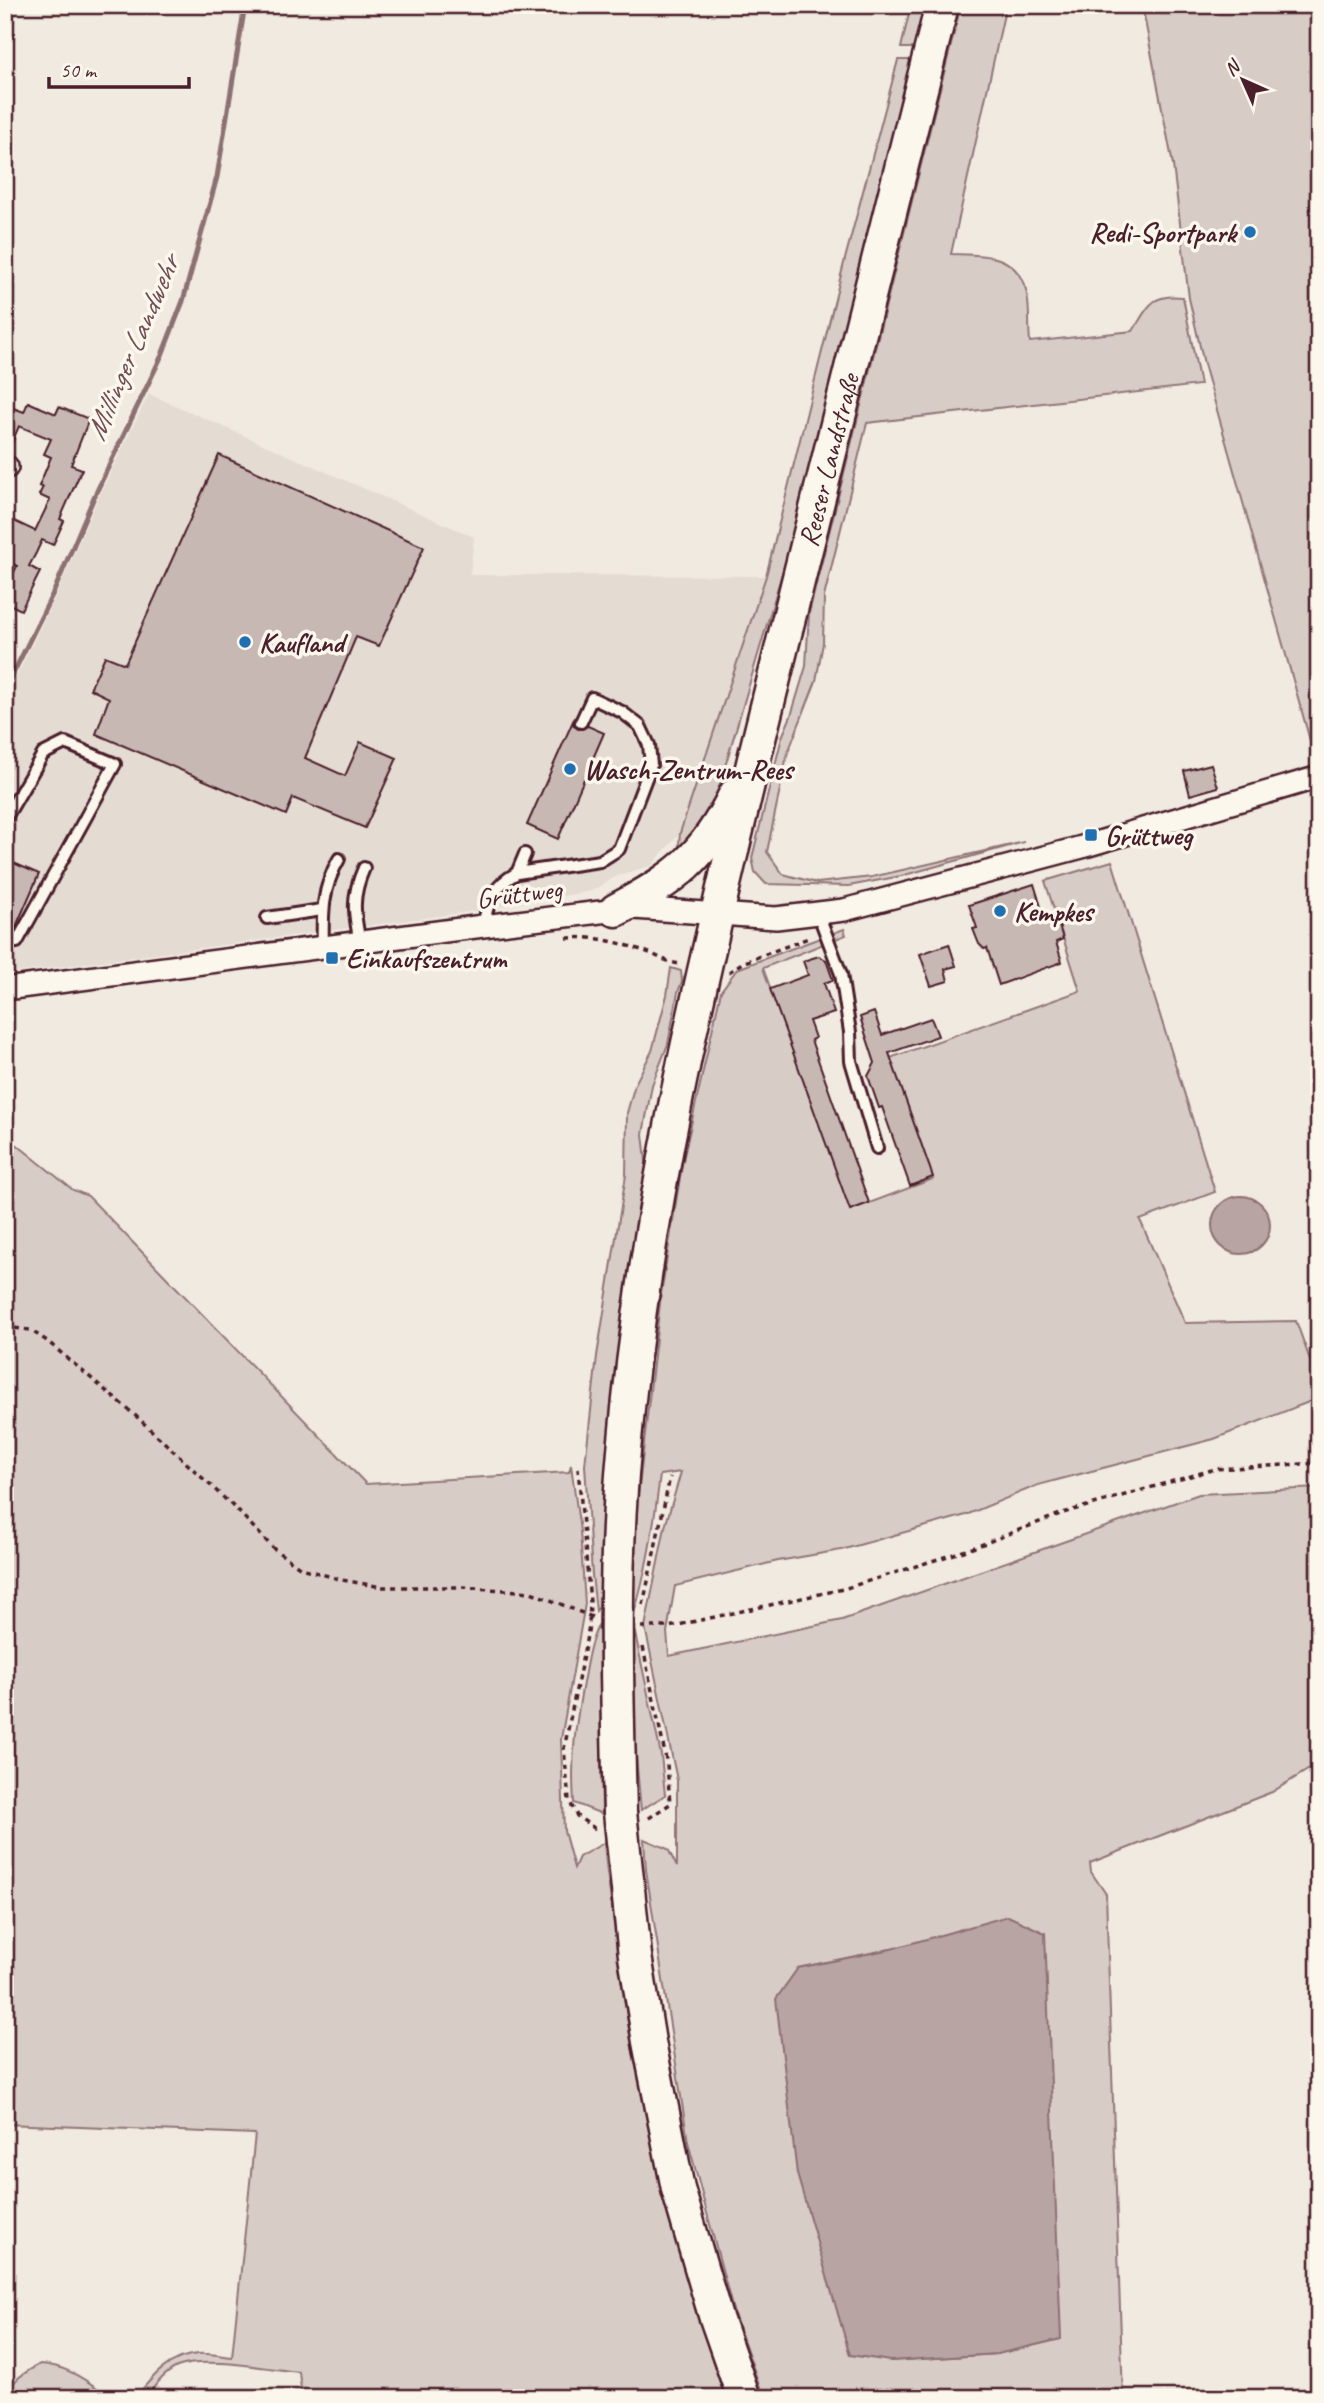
<svg xmlns="http://www.w3.org/2000/svg" width="1324" height="2403" font-family="Caveat,sans-serif">
<rect width="100%" height="100%" fill="#f0eae0"/>
<filter id="ink" filterUnits="userSpaceOnUse"><feTurbulence type="fractalNoise" baseFrequency=".0143" numOctaves="2"/><feDisplacementMap in="SourceGraphic" scale="14" xChannelSelector="R" yChannelSelector="G"/><feConvolveMatrix kernelMatrix="1 2 1 2 8 2 1 2 1" color-interpolation-filters="sRGB"/></filter>
<g filter="url(#ink)">
<polygon fill="#e4dbd2" points="149,394 474,537 470,575 766,576 680,833 651,866 619,875 591,891 469,912 5,974 5,700 59,589 98,498"/>
<g fill="#d8ccc6" stroke="#917678" stroke-width="2" fill-rule="evenodd">
<polygon points="911,5 929,5 918,48 901,48"/>
<path d="M 961,5 L 1006,5 L 951,254 C 981,255 1014,252 1025,287 C 1031,303 1028,325 1030,342 L 1133,331 C 1148,307 1151,293 1183,297 L 1200,385 L 867,423 L 824,597 L 823,643 L 816,681 L 787,755 L 767,852 L 783,874 L 817,883 L 872,877 L 1024,842 L 901,876 L 849,886 L 766,884 L 755,872 L 752,858 L 782,737 L 791,716 L 806,666 L 809,613 Z"/>
<polygon points="1142,5 1319,5 1319,752 1313,751 1204,364 1189,298 1173,165"/>
<polygon points="898,60 914,60 798,519 711,814 677,864 680,833 766,576 845,259"/>
<path d="M 1112,861 L 1215,1192 L 1140,1220 L 1185,1323 L 1296,1321 L 1319,1385 L 1319,1398 L 1214,1439 L 1038,1485 L 966,1515 L 841,1550 L 778,1561 L 675,1586 L 667,1632 L 669,1656 L 842,1620 L 1199,1494 L 1319,1488 L 1319,1763 L 1272,1792 L 1090,1863 L 1091,1872 L 1106,1894 L 1123,2398 L 764,2398 L 734,2314 L 688,2142 L 646,1870 L 644,1839 L 668,1849 L 677,1867 L 677,1780 L 645,1627 L 665,1527 L 681,1472 L 660,1475 C 654,1524 647,1573 632,1620 L 636,1514 L 661,1294 L 682,1165 L 721,991 L 737,969 L 844,929 L 846,935 L 763,968 L 851,1210 L 933,1179 L 890,1058 L 1080,991 L 1045,881 ZM 891,1949 L 1060,2339 L 997,2354 L 890,2361 L 798,1968 Z"/>
<polygon points="671,968 681,971 682,981 678,992 668,1044 652,1085 643,1134 647,1169 619,1357 606,1475 599,1607 596,1611 592,1575 585,1465 597,1356 626,1175 627,1113 635,1084 652,1051 667,995"/>
<path d="M 5,1135 L 73,1190 L 88,1196 L 366,1484 L 569,1472 L 571,1465 L 580,1531 L 585,1604 L 561,1739 L 564,1831 L 574,1868 L 579,1857 L 604,1843 L 607,1873 C 616,1933 622,1993 633,2052 C 656,2170 686,2285 725,2398 L 302,2398 L 299,2372 C 269,2369 204,2356 177,2367 C 164,2373 154,2387 145,2398 L 135,2398 C 152,2377 169,2356 198,2354 C 209,2353 221,2356 232,2357 L 255,2134 L 5,2124 Z"/>
<path d="M 599,1624 L 602,1814 L 574,1803 C 571,1757 575,1728 583,1683 C 587,1662 589,1643 599,1624 Z"/>
<polygon points="635,1633 661,1755 665,1795 641,1810 634,1735 632,1635"/>
<path d="M 40,2364 C 68,2365 89,2383 112,2398 L 8,2398 C 8,2381 27,2371 40,2364 Z"/>
</g>
<g fill="#b8a4a2" stroke="#8c6f72" stroke-width="2">
<circle cx="1241" cy="1225" r="29"/>
<polygon points="1008,1916 1045,1933 1061,2339 997,2354 890,2361 850,2355 797,2174 776,1999 798,1968 891,1949"/>
</g>
<g fill="none" stroke-linecap="round" stroke-linejoin="round">
<polyline stroke="#8c6f72" stroke-width="5" points="5,690 55,589 94,497 162,355 183,301 217,177 245,5"/>
</g>
<g fill="#c8b8b3" stroke="#4a1f2b" stroke-width="2">
<polygon points="28,402 56,414 59,407 89,419 71,465 82,469 60,519 64,521 53,545 42,540 36,553 29,566 40,572 21,610 5,602 5,591 17,566 5,560 5,530 10,519 35,531 50,500 39,495 43,487 39,486 51,457 44,454 51,439 19,426 7,454 5,454 5,405 24,412"/>
<polygon points="219,455 424,547 379,646 356,637 305,758 345,776 360,742 397,758 365,828 293,798 286,815 96,734 109,698 90,689 105,656 125,664"/>
<polygon points="573,721 574,726 578,729 588,726 604,733 558,839 527,825"/>
<polygon points="1211,764 1218,787 1190,795 1184,771"/>
<polygon points="9,861 39,874 15,929 5,933 5,869"/>
<polygon points="1034,884 1046,923 1057,919 1063,939 1056,942 1062,962 999,985 987,948 984,949 979,944 973,929 977,928 969,905"/>
<polygon points="949,944 956,966 945,969 948,981 931,986 920,954"/>
<polygon points="819,956 826,960 833,980 824,983 834,1013 809,1021 815,1038 811,1040 869,1203 850,1210 770,989 808,975 803,961"/>
<polygon points="874,1012 882,1035 931,1018 938,1036 889,1053 933,1177 910,1186 882,1107 879,1108 868,1076 875,1063 860,1017"/>
</g>
<g fill="none" stroke-linecap="round" stroke-linejoin="round">
<g stroke="#4a1f2b" stroke-width="16">
<g id="service">
<polyline points="5,819 43,754 65,743 115,764 17,942 5,943"/>
<polyline points="517,873 525,854"/>
<polyline points="818,913 841,974 850,1032 851,1061 877,1148"/>
<polyline points="267,918 322,910"/>
<path d="M 483,926 C 488,901 494,885 517,873 L 600,861 L 619,849 L 651,765 L 649,745 L 640,726 L 622,712 L 592,698 L 581,722"/>
<path d="M 360,943 C 354,913 351,897 364,868"/>
<path d="M 323,948 C 322,915 322,888 339,859"/>
</g>
</g>
<g stroke="#4a1f2b" stroke-width="26">
<g id="minor">
<polyline points="5,467 7,467"/>
<polyline points="5,989 483,926 634,908 776,918 844,910 1082,847 1319,777"/>
</g>
</g>
<g stroke="#4a1f2b" stroke-width="37">
<g id="primary">
<path d="M 616,910 C 676,878 704,858 735,795"/>
<path id="s1" d="M 620,1812 C 617,1691 613,1571 624,1451 C 644,1214 700,981 756,751 C 817,502 880,254 942,5"/>
<polyline points="623,1841 635,1956 649,2042 678,2189 715,2315 744,2398"/>
</g>
</g>
<g stroke="#4a1f2b" stroke-width="3.5" stroke-dasharray="5 5" stroke-linecap="butt">
<path d="M 567,938 C 591,936 615,941 638,949 C 653,953 665,962 680,964"/>
<polyline points="729,972 742,963 811,937"/>
<polyline points="5,1327 30,1330 47,1341 137,1417 238,1511 275,1550 301,1568 342,1580 382,1587 463,1587 531,1592 592,1617"/>
<polyline points="578,1468 590,1602 589,1626 564,1749 569,1800 577,1816 594,1828 597,1827"/>
<polyline points="643,1605 670,1477"/>
<polyline points="641,1627 669,1627 843,1589 970,1549 1063,1513 1215,1469 1319,1463"/>
<polyline points="643,1647 667,1764 670,1804 646,1820"/>
</g>
<use href="#service" stroke="#fbf7ec" stroke-width="10"/>
<use href="#minor" stroke="#fbf7ec" stroke-width="21"/>
<use href="#primary" stroke="#fbf7ec" stroke-width="32"/>
<g stroke="#4a1f2b" stroke-width="37" stroke-linecap="butt">
<polyline id="primary-bridge" points="620,1812 623,1841"/>
</g>
<use href="#primary-bridge" stroke="#fbf7ec" stroke-width="32"/>
</g>
</g>
<g fill="#1f6fb2" stroke="#fbf7ec" stroke-width="2.5">
<circle cx="1250" cy="232" r="7"/>
<circle cx="245" cy="642" r="7"/>
<circle cx="570" cy="769" r="7"/>
<rect x="1084" y="828" width="14" height="14" rx="3.5"/>
<circle cx="1000" cy="911" r="7"/>
<rect x="325" y="951" width="14" height="14" rx="3.5"/>
</g>
<g text-anchor="middle" stroke-width="7" stroke-linejoin="round" paint-order="stroke">
<g font-size="28" font-weight="bold" fill="#4a1f2b" stroke="#fbf7ec" text-anchor="start">
<text x="1236" y="242" text-anchor="end">Redi-Sportpark</text>
<text x="259" y="652">Kaufland</text>
<text x="584" y="779">Wasch-Zentrum-Rees</text>
<text x="1105" y="845">Grüttweg</text>
<text x="1014" y="921">Kempkes</text>
<text x="346" y="968">Einkaufszentrum</text>
</g>
<g font-size="28" fill="#4a1f2b" stroke="#fbf7ec">
<text dy="10" stroke="none"><textPath href="#s1" startOffset="1374">Reeser Landstraße</textPath></text>
<text transform="translate(519 893) rotate(-7)" y="10">Grüttweg</text>
</g>
<g font-size="30" font-style="italic" fill="#704e55" stroke="#fbf7ec">
<text transform="translate(132 348) rotate(-67)" y="10">Millinger Landwehr</text>
</g>
</g>
<rect width="1324" height="2403" fill="none" stroke="#fbf7ec" stroke-width="28"/>
<rect x="14" y="14" width="1296" height="2375" fill="none" stroke="#4a1f2b" stroke-width="2.5" filter="url(#ink)"/>
<g transform="translate(1243 80) rotate(315)" stroke="#fbf7ec" stroke-width="5" paint-order="stroke">
<path d="M0-5L12 26L0 18L-12 26Z" fill="#4a1f2b"/>
<text y="-10" font-size="19" font-weight="bold" text-anchor="middle" fill="#4a1f2b">N</text>
</g>
<path d="M49 77v10h140v-10" fill="none" stroke="#4a1f2b" stroke-width="3.5"/>
<text x="60" y="77" font-size="21" fill="#4a1f2b" stroke="#fbf7ec" stroke-width="5" paint-order="stroke">50 m</text>
</svg>
